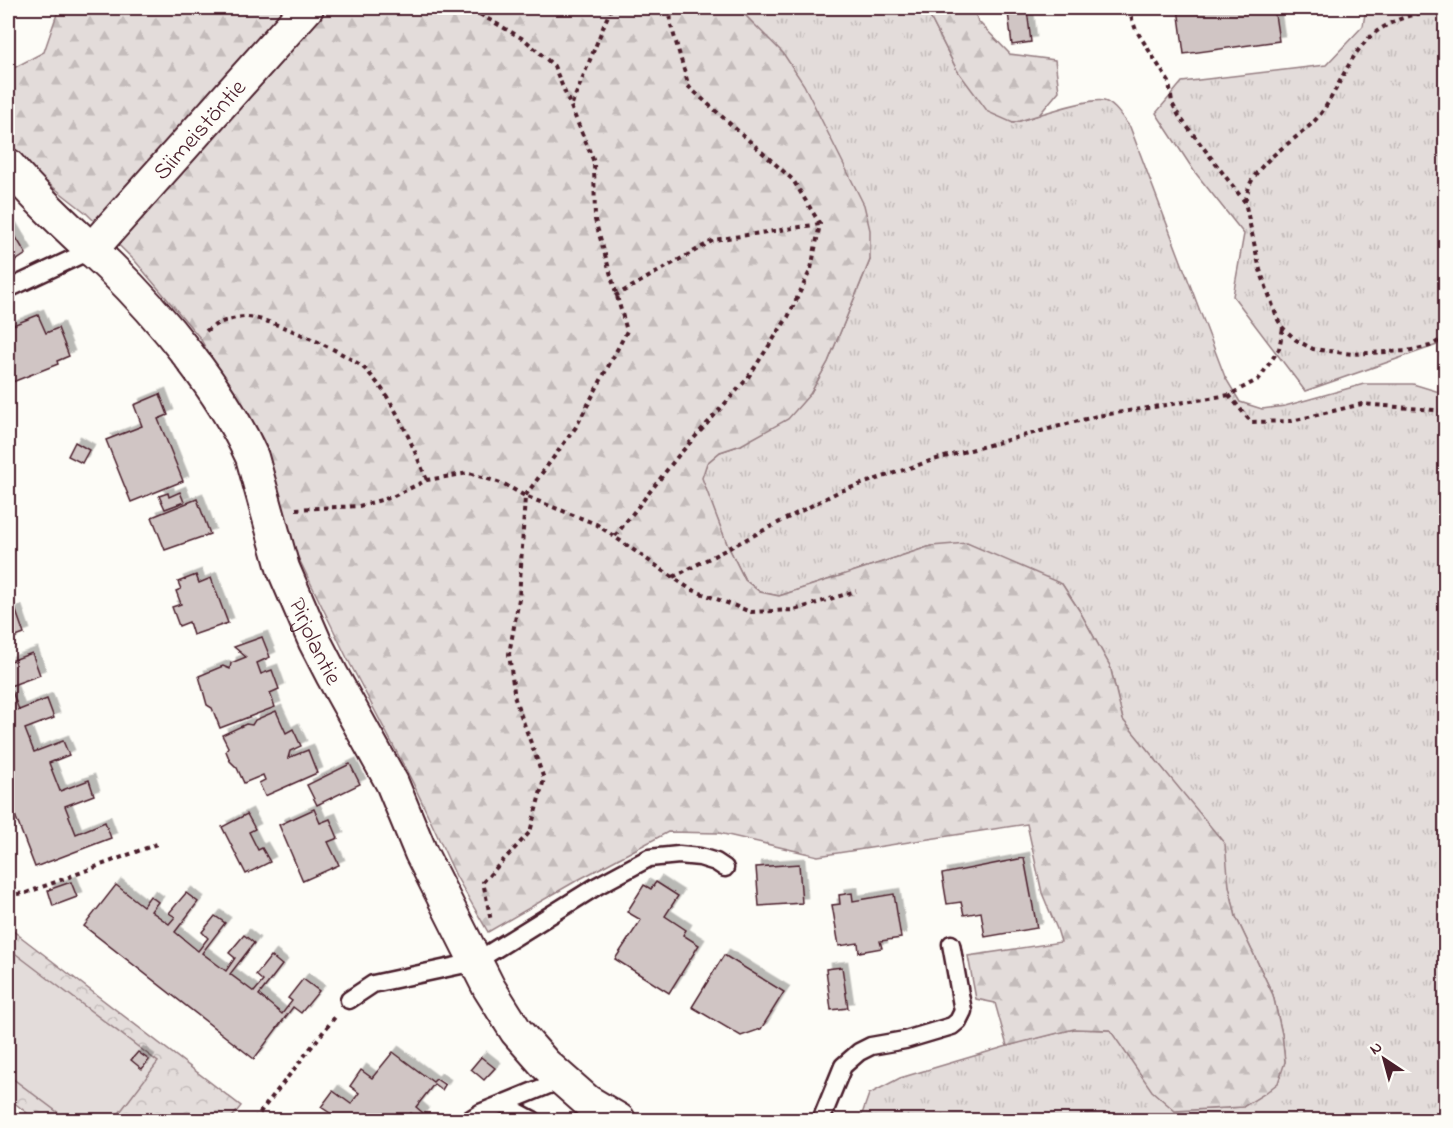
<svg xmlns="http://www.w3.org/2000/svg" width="1453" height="1128" font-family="'Indie Flower',sans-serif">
<defs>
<pattern id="grass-tufts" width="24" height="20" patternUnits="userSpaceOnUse" patternTransform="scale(1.5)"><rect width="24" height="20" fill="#e3dcda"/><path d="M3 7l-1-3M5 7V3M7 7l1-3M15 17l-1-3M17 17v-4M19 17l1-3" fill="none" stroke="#c4bcbb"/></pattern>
<pattern id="forest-firs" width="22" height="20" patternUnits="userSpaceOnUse" patternTransform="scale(1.5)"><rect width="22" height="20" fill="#e3dcda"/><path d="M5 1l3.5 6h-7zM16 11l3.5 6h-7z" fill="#c4bcbb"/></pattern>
<pattern id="park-crowns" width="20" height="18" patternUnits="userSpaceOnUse" patternTransform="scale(1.5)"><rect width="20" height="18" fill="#e3dcda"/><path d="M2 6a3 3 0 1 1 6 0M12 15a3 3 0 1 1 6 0" fill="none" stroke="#c4bcbb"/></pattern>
<filter id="shadow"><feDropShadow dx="5.5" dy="-5.5" stdDeviation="0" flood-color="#0004"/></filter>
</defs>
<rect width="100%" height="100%" fill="#fdfcf7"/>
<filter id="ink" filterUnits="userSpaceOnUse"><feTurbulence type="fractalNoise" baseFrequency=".0167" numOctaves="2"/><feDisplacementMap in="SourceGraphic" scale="12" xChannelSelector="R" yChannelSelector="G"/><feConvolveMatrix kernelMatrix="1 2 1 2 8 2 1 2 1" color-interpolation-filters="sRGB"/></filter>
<g filter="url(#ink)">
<g fill="url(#grass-tufts)" stroke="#967e82" stroke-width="1.5">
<path d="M 738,8 L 929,8 L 928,13 L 957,70 L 1013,123 C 1030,118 1090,97 1104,101 C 1115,104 1123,119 1130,127 L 1225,377 L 1240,402 L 1262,409 L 1285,406 L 1364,384 L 1413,384 L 1446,394 L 1445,1120 L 860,1120 L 869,1094 L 900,1078 L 1021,1042 L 1074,1029 L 1110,1030 L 1175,1111 L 1243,1107 L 1285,1062 L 1282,1034 L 1273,995 L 1236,917 L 1229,886 L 1167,774 L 1123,720 L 1110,666 L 1079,610 L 1062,584 L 931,546 L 779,596 L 760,592 L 745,580 L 727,544 L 701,478 L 707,463 L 720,452 L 741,445 L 810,394 L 828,362 L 870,260 L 752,23 Z"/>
<polygon points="1366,8 1445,8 1445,337 1437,345 1305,391 1233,296 1244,234 1194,171 1156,113 1182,82 1326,65 1363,26"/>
</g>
<g fill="url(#forest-firs)" stroke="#967e82" stroke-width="1.5">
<polygon points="59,8 738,8 783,53 804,85 864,205 870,230 870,260 828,362 810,394 788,419 741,445 720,452 707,463 702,478 727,544 745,580 760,592 779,596 931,546 967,543 1062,584 1079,610 1110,666 1123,720 1225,844 1229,886 1236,917 1273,995 1282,1034 1285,1062 1278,1083 1264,1094 1243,1107 1175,1111 1152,1091 1110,1030 1074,1029 1007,1046 995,1003 976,999 968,956 1061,942 1057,929 1042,893 1027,824 818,856 719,833 668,832 576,881 488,932 456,876 413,783 347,658 297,555 253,435 200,338 135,261 85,212 30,169 8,148 8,71 44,52"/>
<polygon points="929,8 973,8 978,21 1010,54 1055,60 1059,91 1039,115 1013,123 988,112 957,70 928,13"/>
</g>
<polygon fill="url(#park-crowns)" stroke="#967e82" stroke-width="1.5" points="8,927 241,1106 230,1120 36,1120 8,1098"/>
<polygon fill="#e3dcda" stroke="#967e82" stroke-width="1.5" points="8,948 158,1062 114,1120 68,1120 8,1075"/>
<g fill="#d0c5c4" stroke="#4a1f2b" stroke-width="1.5" filter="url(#shadow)">
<polygon points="1178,8 1274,8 1279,41 1184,54"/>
<polygon points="1027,10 1031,42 1012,45 1008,12"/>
<polygon points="8,224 26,254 8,266"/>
<polygon points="38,315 46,333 58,328 69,356 57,361 58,364 10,383 8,378 8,327"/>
<polygon points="160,394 168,415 158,419 183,481 131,502 106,440 142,426 134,405"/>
<polygon points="75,442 89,450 82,463 68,456"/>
<polygon points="180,492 184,502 165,509 159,496 168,493 169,497"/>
<polygon points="197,499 210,534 165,550 152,517"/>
<polygon points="196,575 199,583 211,578 228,623 193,635 189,622 179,626 172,607 181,604 176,591 181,589 178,582"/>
<polygon points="16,611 24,634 8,640 8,615"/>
<polygon points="262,637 270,657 257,663 261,674 272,670 279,689 270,693 275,707 220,728 212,708 207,705 199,676 223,666 230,669 231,663 246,657 234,647"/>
<polygon points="32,653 40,675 10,686 19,710 47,699 54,718 25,729 34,752 63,741 69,755 49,763 60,791 89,780 94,795 65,806 76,834 105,822 111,838 35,867 8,797 8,662"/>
<polygon points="276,711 286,733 293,729 301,746 290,751 288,758 308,750 317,773 265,796 259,783 265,780 263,775 244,783 237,768 230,761 226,751 228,747 222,735 246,724 252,725 255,720"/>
<polygon points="350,764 360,784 317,805 307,785"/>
<polygon points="314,809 320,823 330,819 338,838 328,842 339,865 303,881 279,825"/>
<polygon points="247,814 255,829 249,832 258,850 262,848 270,862 246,874 222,827"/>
<polygon points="1024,858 1037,928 985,937 981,912 964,915 961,902 947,904 942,874"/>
<polygon points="799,864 802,903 759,906 756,867"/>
<polygon points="71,882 77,897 53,906 48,890"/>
<polygon points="656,882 678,896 665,916 686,930 683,935 699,945 669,993 615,959 641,920 627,912 644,885 651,889"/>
<polygon points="116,885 143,906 150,896 158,902 151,911 169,924 175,917 169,913 186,893 198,902 175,932 198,951 208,938 202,932 215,916 225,923 202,953 226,971 235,958 229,953 244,935 254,943 230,974 254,992 263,981 256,975 271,956 282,965 259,995 282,1014 292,1001 288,998 303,979 319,991 301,1013 293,1007 254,1059 84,926"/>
<polygon points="852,893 853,901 894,894 901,938 880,941 882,948 859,952 858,943 839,946 832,905 840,904 839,895"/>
<polygon points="724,955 784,992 761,1029 741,1036 692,1007"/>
<polygon points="842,967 848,1008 831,1010 826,969"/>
<polygon points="138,1052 149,1060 142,1069 131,1060"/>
<polygon points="393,1052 433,1082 436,1079 445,1085 442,1090 434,1084 416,1107 423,1113 419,1119 411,1113 405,1120 328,1120 333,1115 321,1107 333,1091 351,1104 359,1093 350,1086 361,1070 372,1078"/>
<polygon points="481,1057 495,1068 484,1080 471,1069"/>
</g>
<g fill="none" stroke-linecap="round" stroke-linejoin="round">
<g stroke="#4a1f2b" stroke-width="21">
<g id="service">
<polyline points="8,289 91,250"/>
<polyline points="349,1000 373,984 475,962 597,886 649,858 679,855 700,857 716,862 725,868"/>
<polyline points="503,1104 533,1120"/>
<polyline points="469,1120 480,1113 561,1080"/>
<polyline points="821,1120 843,1066 859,1052 871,1046 905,1040 952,1026 958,1021 963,1011 951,944"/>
</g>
</g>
<g stroke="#4a1f2b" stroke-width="36">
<g id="minor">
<path id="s1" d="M 8,165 C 38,201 74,233 109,266 C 161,316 222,391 252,457 L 283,568 L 315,642 L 332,675 L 392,783 L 421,853 L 489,988 L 516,1031 L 545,1064 L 587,1101 L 619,1120"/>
<path id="s2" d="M 91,250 L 307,8"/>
</g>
</g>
<g stroke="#4a1f2b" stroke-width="4" stroke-dasharray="4.5 4.5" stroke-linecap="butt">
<polyline points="463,8 476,12 525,40 554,66 594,162 595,220 627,331 576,427 525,496 519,599 509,654 515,699 544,779 530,832 483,882 491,921"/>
<polyline points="1132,8 1130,14 1136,30 1169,82 1172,103 1179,116 1245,202 1260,270 1278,320 1283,328 1296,340 1313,349 1352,354 1407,351 1430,346 1446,337"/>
<polyline points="572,104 611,8"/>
<path d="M 1245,201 C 1247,196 1248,189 1250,184 C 1266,152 1302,139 1322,112 C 1339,88 1348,58 1369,38 C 1389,19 1419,11 1446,10"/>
<polyline points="615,296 714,240 820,224"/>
<path d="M 206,331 C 215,323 232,318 244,317 C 264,315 350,354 365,369 C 395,399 410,441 427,480"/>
<polyline points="1229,395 1251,422 1292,421 1362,404 1446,411"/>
<polyline points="296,509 359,506 392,497 427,480 469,473 504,484 525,496 596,524 690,589 751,612 794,610 856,591"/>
<polyline points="615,536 678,456 747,379 788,317 811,269 820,224 793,180 689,87 671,25 670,8"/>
<polyline points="673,577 838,492 933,460 1097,416 1229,395 1259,379 1279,349 1283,328"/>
<polyline points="8,895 26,893 157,844"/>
<polyline points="8,1116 14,1120"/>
<polyline points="254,1120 335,1017"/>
</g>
<use href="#service" stroke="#fdfcf7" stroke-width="16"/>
<use href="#minor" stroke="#fdfcf7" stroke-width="32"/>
</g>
</g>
<g text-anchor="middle" stroke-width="6" stroke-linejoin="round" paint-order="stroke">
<g font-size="24" fill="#4a1f2b" stroke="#fdfcf7">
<text dy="8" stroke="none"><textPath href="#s2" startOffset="162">Siimeistöntie</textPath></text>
<text dy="8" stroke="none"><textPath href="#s1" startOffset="578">Pirjolantie</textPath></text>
</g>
</g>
<rect width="1453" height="1128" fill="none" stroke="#fdfcf7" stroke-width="30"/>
<rect x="15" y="15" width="1423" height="1098" fill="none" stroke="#4a1f2b" stroke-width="2" filter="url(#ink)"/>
<g transform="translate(1384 1059) rotate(324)" stroke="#fdfcf7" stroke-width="4.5" paint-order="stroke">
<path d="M0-4.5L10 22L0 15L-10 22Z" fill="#4a1f2b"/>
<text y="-9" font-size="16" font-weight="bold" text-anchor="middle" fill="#4a1f2b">N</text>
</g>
</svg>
